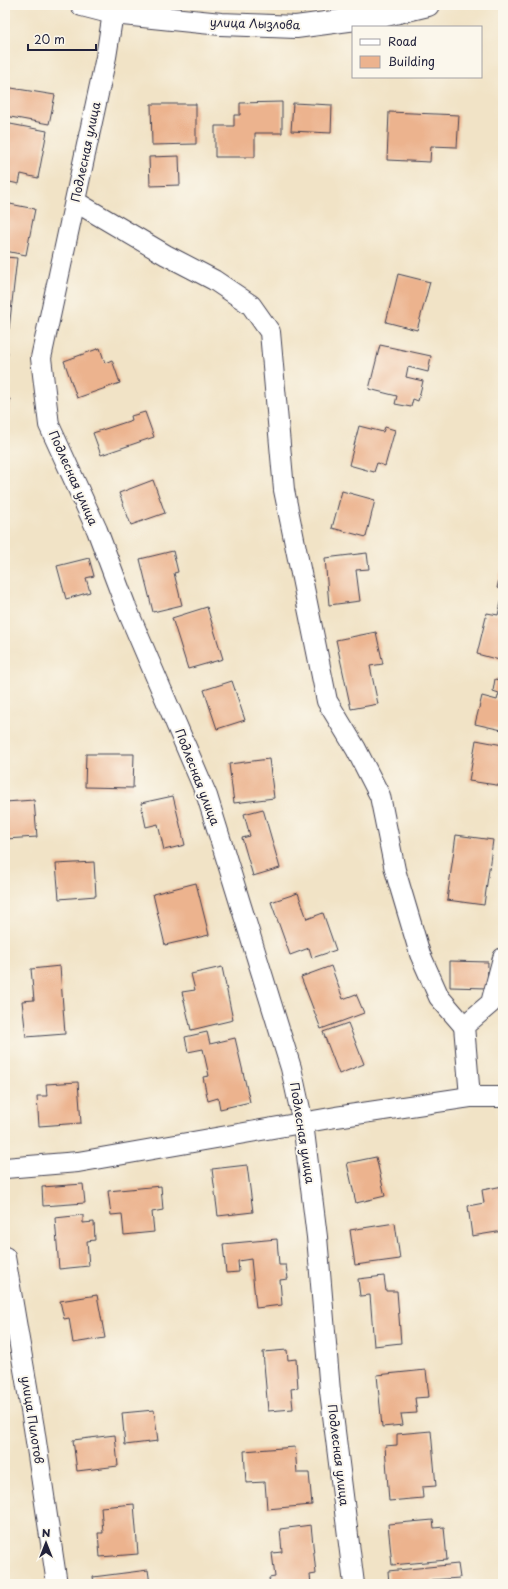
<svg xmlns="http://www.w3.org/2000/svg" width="508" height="1589" font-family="'Playpen Sans',sans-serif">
<rect width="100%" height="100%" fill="#fbf7ec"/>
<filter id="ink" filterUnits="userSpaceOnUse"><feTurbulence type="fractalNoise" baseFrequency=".025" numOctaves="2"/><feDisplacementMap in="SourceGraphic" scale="8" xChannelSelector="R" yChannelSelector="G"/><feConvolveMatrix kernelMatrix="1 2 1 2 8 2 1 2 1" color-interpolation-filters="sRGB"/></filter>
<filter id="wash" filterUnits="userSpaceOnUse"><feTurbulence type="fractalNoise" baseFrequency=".012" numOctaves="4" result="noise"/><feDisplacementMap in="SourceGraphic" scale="16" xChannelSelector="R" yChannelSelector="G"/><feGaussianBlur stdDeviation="0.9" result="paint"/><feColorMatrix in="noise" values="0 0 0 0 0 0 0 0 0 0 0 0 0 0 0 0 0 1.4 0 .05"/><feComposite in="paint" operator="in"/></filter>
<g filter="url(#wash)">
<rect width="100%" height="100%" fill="#f1e3c6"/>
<g id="blocks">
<g fill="#ecb38e">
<polygon points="5,87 55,95 49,124 5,116"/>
<polygon points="282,102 282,133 255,133 255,157 215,157 215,126 234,126 234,115 240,115 240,103"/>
<polygon points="293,103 332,105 331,133 291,131"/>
<polygon points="151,104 196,104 196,144 152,145"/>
<polygon points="389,112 459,115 457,147 431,146 430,162 387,160"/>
<polygon points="5,123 47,131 38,178 21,174 19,184 5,181"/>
<polygon points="179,156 180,185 150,186 149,157"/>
<polygon points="5,203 35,209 26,255 5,251"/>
<polygon points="5,257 17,258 9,329 5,329"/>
<polygon points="398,274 430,282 417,330 386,322"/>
<polygon points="380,345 431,356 428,372 408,367 406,377 423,381 418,401 413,399 411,407 395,404 397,396 369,389"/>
<polygon points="100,348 105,363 112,360 120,383 77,398 64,361"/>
<polygon points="5,352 8,352 6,369 5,369"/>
<polygon points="5,399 10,399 7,431 5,431"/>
<polygon points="145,412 154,437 101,455 93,433 132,420 131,416"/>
<polygon points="359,426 383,432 385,427 395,430 385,466 377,463 374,472 349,465"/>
<polygon points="153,480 165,513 131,525 119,493"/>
<polygon points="342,491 375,500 366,537 332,528"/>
<polygon points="173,551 178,572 174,573 182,605 153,612 140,559"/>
<polygon points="367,553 369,569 356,570 360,601 329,605 325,558"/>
<polygon points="89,558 94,576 86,578 90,592 66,599 57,566"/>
<polygon points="502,567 503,567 503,589 497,588"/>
<polygon points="502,599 503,599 503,661 477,654 487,613 498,615"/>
<polygon points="207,607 223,659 188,669 172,618"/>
<polygon points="376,632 383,664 370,666 378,704 351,709 336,640"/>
<polygon points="495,679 503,681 502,730 475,724 482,696 497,700 499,693 493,691"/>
<polygon points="232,681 245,720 217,729 204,690"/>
<polygon points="476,740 503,745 503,786 469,781"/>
<polygon points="86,754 134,754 133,788 85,787"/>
<polygon points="269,759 274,798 234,803 229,764"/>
<polygon points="173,796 185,845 164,850 158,824 146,827 141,803"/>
<polygon points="34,800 37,837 5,839 5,802"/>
<polygon points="263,809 280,868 253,876 242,838 250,836 244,814"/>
<polygon points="456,835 493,840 484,905 447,900"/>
<polygon points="94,862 96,896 59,899 56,864"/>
<polygon points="196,883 209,935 165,945 153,894"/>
<polygon points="298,893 307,919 323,913 336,950 312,958 309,948 290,955 271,902"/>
<polygon points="450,961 488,962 487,988 450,987"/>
<polygon points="60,966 65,1034 26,1037 22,1001 34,1000 31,969"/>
<polygon points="331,966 343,999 356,994 364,1013 321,1029 301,977"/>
<polygon points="222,967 233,1020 191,1030 182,992 195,990 191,974"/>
<polygon points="348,1023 364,1064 339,1074 323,1032"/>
<polygon points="207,1032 210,1044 235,1038 250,1102 220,1109 218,1098 208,1101 203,1077 209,1076 203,1049 188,1052 185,1037"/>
<polygon points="78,1082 81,1123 39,1126 37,1096 47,1096 46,1084"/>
<polygon points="376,1157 385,1196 356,1203 347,1163"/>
<polygon points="247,1165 253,1212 218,1216 212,1169"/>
<polygon points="83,1184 85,1203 43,1206 42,1187"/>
<polygon points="161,1186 163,1210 152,1212 154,1232 124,1235 122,1214 111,1215 108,1191"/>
<polygon points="503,1186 503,1231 472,1236 468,1206 484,1203 482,1190"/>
<polygon points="83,1215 83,1223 94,1222 95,1240 87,1241 89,1266 59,1269 55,1218"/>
<polygon points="395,1223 400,1259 355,1265 350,1230"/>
<polygon points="277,1239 279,1265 286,1265 288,1279 280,1280 282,1305 256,1308 251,1259 238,1261 239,1272 226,1273 223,1244"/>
<polygon points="384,1276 386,1291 397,1291 401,1343 374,1346 370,1295 360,1296 358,1279"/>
<polygon points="97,1295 105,1338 73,1343 69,1318 64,1319 60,1301"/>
<polygon points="287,1350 288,1360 296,1359 298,1388 291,1389 293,1409 268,1411 263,1352"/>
<polygon points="426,1370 429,1397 415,1398 417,1413 401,1414 403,1425 382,1427 377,1375"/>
<polygon points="154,1410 158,1441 125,1445 122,1413"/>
<polygon points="431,1431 436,1486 422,1487 423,1498 389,1501 385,1446 397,1445 397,1434"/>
<polygon points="115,1435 118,1466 77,1471 73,1440"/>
<polygon points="295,1447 297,1473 309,1473 312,1505 267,1509 265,1482 246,1483 244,1451"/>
<polygon points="134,1504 138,1554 100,1557 98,1533 103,1533 101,1507"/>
<polygon points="433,1520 434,1528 444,1527 447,1560 392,1565 388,1524"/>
<polygon points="311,1525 316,1574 310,1575 311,1584 270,1584 269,1578 275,1577 272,1553 282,1552 280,1529"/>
<polygon points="458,1564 460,1578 431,1580 432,1584 389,1584 388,1571"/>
<polygon points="148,1570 150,1584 94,1584 93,1577"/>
</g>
</g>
</g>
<g filter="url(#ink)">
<use href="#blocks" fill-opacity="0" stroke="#413f50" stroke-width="1"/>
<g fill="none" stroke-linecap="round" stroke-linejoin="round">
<g stroke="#413f50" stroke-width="22">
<g id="street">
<polyline points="113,13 106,57 41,358 49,425 97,530 126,607 207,796 291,1068 303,1123 317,1237 330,1391 354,1584"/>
<polyline points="76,202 166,255 214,280 251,305 270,332 284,490 327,701 356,749 380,796 395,870 420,954 439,997 464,1026"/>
<polyline points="503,958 491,1003 464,1026 470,1097 503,1097"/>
<polyline points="5,1168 78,1162 336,1117 470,1097"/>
<polyline points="5,1257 34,1428 57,1584"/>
</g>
</g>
<g stroke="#413f50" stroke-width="24">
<polyline id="secondary" points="82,5 113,13 221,24 296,27 386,15 428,5"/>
</g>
<use href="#street" stroke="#fff" stroke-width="20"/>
<use href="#secondary" stroke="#fff" stroke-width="22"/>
</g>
</g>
<g text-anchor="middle" stroke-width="4" stroke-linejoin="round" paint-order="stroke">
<g font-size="12" fill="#22223b" stroke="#fbf7ec">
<text transform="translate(255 24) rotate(2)" y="4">улица Лызлова</text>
<text transform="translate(86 152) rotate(-78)" y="4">Подлесная улица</text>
<text transform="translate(73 478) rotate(66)" y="4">Подлесная улица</text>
<text transform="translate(197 777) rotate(69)" y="4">Подлесная улица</text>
<text transform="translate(302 1133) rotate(81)" y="4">Подлесная улица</text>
<text transform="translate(32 1420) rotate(81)" y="4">улица Пилотов</text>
<text transform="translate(338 1455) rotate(83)" y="4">Подлесная улица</text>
</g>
</g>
<rect width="508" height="1589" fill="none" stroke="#fbf7ec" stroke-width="20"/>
<rect x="352" y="26" width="130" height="52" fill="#fbf7ec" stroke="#a4a2a5"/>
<rect x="360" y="39" width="20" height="6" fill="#ffffff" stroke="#a4a2a5"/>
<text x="388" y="46" font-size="12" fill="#22223b">Road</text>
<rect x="360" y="56" width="20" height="12" fill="#ecb38e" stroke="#a4a2a5"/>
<text x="388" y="66" font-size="12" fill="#22223b">Building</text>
<g transform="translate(46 1543)" stroke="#fbf7ec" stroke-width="3" paint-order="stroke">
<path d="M0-3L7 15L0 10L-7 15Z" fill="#22223b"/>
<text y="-6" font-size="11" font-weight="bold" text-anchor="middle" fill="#22223b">N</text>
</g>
<path d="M28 44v6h68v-6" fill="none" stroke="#22223b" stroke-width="2"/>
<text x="34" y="44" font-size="12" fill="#22223b" stroke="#fbf7ec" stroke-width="3" paint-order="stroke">20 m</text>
</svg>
